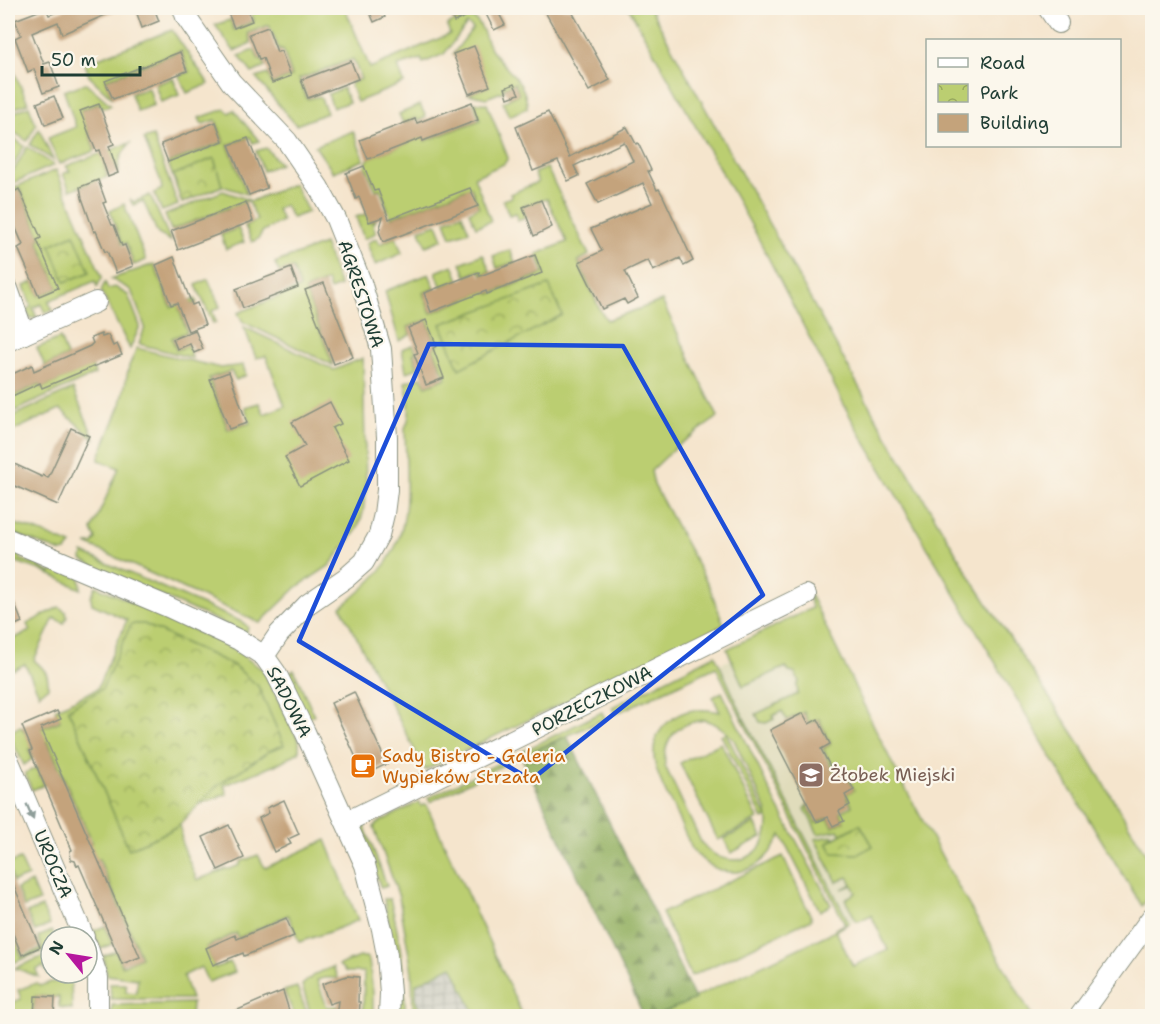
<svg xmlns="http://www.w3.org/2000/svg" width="1160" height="1024" font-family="'Shantell Sans',sans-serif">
<defs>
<pattern id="industrial-grid" width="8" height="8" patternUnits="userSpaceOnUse" patternTransform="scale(1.5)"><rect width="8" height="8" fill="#c4c5b9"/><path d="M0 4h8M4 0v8" fill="none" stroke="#9fa197"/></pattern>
<pattern id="forest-firs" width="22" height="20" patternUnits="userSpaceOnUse" patternTransform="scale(1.5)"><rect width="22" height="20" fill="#94b163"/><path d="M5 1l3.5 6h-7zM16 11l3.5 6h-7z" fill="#789152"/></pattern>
<pattern id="park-crowns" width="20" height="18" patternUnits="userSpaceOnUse" patternTransform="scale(1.5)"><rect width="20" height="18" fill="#bbce71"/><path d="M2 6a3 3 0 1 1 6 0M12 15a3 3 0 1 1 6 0" fill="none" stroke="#97a85e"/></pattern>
</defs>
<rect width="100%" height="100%" fill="#fbf7ec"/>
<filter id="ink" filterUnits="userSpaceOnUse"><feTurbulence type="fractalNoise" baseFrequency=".0167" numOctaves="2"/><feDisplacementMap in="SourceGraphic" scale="12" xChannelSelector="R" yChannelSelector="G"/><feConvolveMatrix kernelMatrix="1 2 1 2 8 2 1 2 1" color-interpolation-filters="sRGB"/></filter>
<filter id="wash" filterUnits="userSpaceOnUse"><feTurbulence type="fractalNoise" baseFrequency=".008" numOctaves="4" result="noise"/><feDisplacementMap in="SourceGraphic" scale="24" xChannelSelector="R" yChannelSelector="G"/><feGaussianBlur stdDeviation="1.35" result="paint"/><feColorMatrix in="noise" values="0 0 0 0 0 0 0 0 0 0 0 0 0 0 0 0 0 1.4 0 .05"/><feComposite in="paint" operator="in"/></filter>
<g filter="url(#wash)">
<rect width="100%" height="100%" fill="#f5e5cd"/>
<polygon fill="#e0dcbb" points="783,635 914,893 845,925 716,666"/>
<polygon fill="url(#industrial-grid)" points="453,966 476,1016 423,1016 416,1002 416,984"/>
<g fill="#bbce71" stroke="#6d8652" stroke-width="1.5" fill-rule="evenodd">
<path d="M 250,8 L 345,8 L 370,68 L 450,34 L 447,25 C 455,22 466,15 474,19 C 483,24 485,40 490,48 C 504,69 527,81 527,108 L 509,116 L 503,102 L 519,94 L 515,83 L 503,88 L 504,91 L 486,98 L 469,94 L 489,86 L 453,54 L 473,28 L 467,24 L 444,54 L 423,63 L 421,59 L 398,66 L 404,83 L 357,102 L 350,84 L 361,79 L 353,59 L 299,79 L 307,99 L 320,96 L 327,113 L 296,125 L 256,78 L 268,74 L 272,84 L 292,76 L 283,50 L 279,50 L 269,25 L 248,33 L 251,43 L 234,51 L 215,25 L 230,20 L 234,30 L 254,21 Z"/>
<polygon points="629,8 650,8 875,416 975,585 1080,744 1152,864 1152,893 1142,906 1070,789 852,420 755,232"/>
<polygon points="172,30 209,84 187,93 179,76 189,72 181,51 105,80 112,98 89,76 85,63"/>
<polygon points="254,50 259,60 262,59 265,67 252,73 239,56"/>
<polygon points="13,69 28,103 8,111 8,106 10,105 8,99 8,71"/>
<polygon points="173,78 179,95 161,102 155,85"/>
<polygon points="86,83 111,105 103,108 100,103 81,110 95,151 59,164 48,138 76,127 64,91"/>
<polygon points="149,88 154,105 137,111 131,94"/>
<polygon points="343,88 349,102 333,108 328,94"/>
<polygon points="474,102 487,104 508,158 504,164 474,177 491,221 476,227 469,212 479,207 471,187 391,218 380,189 376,190 365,165 369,158 423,137 425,141 480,120"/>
<polygon points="420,105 426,117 418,121 416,118 403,123 399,114"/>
<polygon points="29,106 36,125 27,141 8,128 8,115"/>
<polygon points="225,109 229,113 234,110 259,141 253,143 250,137 228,145 247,194 222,186 182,203 168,163 224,142 216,120 202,124 199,118"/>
<polygon points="39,129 53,160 30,145"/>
<polygon points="353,131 364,160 333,172 315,146"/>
<polygon points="8,134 24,146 8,175"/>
<polygon points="153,136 178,205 162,211 154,193 162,189 160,179 144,139"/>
<path d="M 130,143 C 122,154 117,160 119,174 L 114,162 L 104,166 L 107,177 L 70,190 L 63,174 L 70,171 L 66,166 Z"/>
<polygon points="27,147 54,165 8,185 8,181"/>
<polygon points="266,148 280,164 263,171 256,151"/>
<path d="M 547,168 L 589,255 L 578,261 L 600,310 L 607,320 L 662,301 L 718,417 L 676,447 L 651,471 L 654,485 L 709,586 L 724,625 L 425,770 L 341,607 C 416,550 407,514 405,428 C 413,413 408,398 405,382 L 421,377 L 426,386 L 446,378 L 433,348 L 437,346 L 427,320 L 408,327 L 410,335 L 399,341 L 385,291 L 429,274 L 435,288 L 423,293 L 431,313 L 487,290 L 490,294 L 544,273 L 537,254 L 567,242 L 547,199 L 522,206 L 525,217 L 518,220 L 516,213 L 509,215 L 503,200 L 512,197 L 510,194 L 538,182 L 534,173 Z"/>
<polygon points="56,170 102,277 97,287 95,281 48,301 53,310 45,313 41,304 33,308 37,318 31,318 26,311 31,306 24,286 33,282 39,296 58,288 38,240 41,238 20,189 8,194 8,190"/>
<polygon points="294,184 308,212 292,218 285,205 277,209 282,221 263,231 258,239 252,242 245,226 257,220 249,202"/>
<polygon points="223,191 249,200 171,230 165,215"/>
<polygon points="150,195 171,241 158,234 143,201 133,205 130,199 134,202"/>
<polygon points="124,204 146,260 134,265 126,243 122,244 110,211"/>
<polygon points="366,214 370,222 376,220 373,225 376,233 364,239 356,217"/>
<polygon points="462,214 469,231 451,237 445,221"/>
<polygon points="437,224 443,239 426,246 420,230"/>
<polygon points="238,228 244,242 226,249 221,235"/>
<polygon points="396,237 402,253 375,265 367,243 377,238 380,244"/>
<polygon points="324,244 340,286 330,290 327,281 305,290 333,365 243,322 238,313 300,288 293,268 279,272 275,263"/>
<polygon points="510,250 515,262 497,268 493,256"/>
<polygon points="483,254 490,271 482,275 480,270 466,276 461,263"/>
<polygon points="154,264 171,307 195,299 197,302 179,309 187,332 172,338 176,350 188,346 192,358 139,344 145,327 131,290 111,279"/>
<polygon points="453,265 459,280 441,286 436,272"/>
<polygon points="208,279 220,307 212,311 216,322 213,323 196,285"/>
<polygon points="105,282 108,289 115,287 128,295 140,326 130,349 101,291"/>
<polygon points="244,327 334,370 363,358 366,488 363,513 357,530 329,566 297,587 260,623 86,544 93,544 96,539 92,530 119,468 99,460 99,457 121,404 129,366 137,348 221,368 243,365 246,375 236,380 231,371 209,378 228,430 250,423 245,407 259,403 264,414 285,406 266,356 256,358"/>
<polygon points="60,338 67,356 45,366 37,348"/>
<polygon points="413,345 416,352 413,354 418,368 406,372 402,349"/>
<polygon points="92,366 95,374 8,414 8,398 40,384 42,388"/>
<polygon points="73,389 95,440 60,409 8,433 8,418"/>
<polygon points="8,522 35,530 71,545 66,551 61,552 8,531"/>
<polygon points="17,550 23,552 20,559 34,564 36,557 42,559 40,567 51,573 55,566 80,578 81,589 40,570 8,559 8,556 15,558"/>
<polygon points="83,553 242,622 248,627 246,633 99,569 82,560"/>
<polygon points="96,586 229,646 263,670 299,741 299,752 275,765 224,785 227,794 194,806 180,821 182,844 197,880 226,869 230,869 240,865 240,862 258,855 265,868 326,840 358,920 332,931 299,942 288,915 238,938 236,933 206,947 215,968 230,962 235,972 208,982 201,967 183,976 191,999 111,999 110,984 126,984 126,992 136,993 138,979 107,975 103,956 116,951 122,966 141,957 99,859 93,861 86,845 92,842 48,742 29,750 32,759 24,765 10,737 14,730 20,726 26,734 60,721 55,709 97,689 127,620 92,604 91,597"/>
<polygon points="807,588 892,763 955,881 1032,1016 655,1016 835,931 835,929 845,924 716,667 615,714 612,707 715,655 743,716 849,923 836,931 853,966 888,950 871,915 859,921 856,920 845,899 856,893 852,885 842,889 852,884 848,877 837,882 815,839 833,836 834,838 827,843 860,824 841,835 838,830 818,834 805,809 807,805 816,823 828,818 833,827 844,821 840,812 852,806 846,794 854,790 843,769 835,773 823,749 831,744 819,719 809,723 804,712 787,720 782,711 772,716 774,719 766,723 760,722 756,714 798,694 797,686 799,682 795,673 789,672 786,667 743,686 727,649 812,608"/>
<path d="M 59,607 L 66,612 L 67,617 L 64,623 L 54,618 L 34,660 C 44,669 49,673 48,687 L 39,694 L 25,664 L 13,670 L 11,667 L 8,669 L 8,641 L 30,631 L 27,624 Z"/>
<polygon points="294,670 314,715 307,718 286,674"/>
<path d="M 722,692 L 776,803 L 831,905 L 820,911 L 781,835 C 761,875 724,887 692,849 C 686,835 679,821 673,807 C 660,781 640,747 668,722 C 684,708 700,708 720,712 L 713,697 ZM 705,720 C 718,724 725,730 734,740 L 766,809 C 778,852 733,879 702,844 L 665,766 C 662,738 678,722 705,720 Z"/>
<polygon points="602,712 605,719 521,756 430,802 428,798"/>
<polygon points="726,733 767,817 763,819 721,735"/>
<polygon points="721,743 758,819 718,840 680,763"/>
<polygon points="36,768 44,785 32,790 25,773"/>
<polygon points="419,802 421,806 426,804 523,1016 476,1016 452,966 416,984 416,1002 423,1016 413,1016 412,972 399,897 374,827 377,823"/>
<polygon points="363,822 387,886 381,888 361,833 361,824"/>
<polygon points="755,823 762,837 731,853 724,839"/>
<polygon points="783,856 812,919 691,976 662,913"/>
<polygon points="20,859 28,876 13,882 8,864"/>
<polygon points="31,882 39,901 24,907 17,889"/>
<path d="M 384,899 L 390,899 C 400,938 406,976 405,1016 L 398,1016 L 399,991 L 404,990 L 403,969 L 399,969 L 397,965 Z"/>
<polygon points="42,907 50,925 35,931 27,913"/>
<polygon points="8,923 22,957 42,948 38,937 52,931 55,937 51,937 51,948 10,964 8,957"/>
<polygon points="105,926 112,944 101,949 93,931"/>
<polygon points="51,953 51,973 56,973 48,974 43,966 36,970 39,977 15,968"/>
<polygon points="359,957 366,957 369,961 373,993 373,1016 363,1016 364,972 346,972 339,965"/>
<polygon points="333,967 338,978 324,978 317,980 327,1007 336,1006 335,1016 311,1016 302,985 315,974"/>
<polygon points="71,981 72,1009 59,1007 59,997 35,996 33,1016 8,1016 8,1004 21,999 18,990 36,983 40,986 51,982"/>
<polygon points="297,987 308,1016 295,1016 284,991"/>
<polygon points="192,1003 191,1016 144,1016 144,1014 123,1013 122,1016 111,1016 112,1005"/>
</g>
<polygon fill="url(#forest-firs)" stroke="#5a774c" stroke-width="1.5" points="567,736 654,913 695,999 655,1016 644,1016 521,756"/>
<g fill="url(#park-crowns)" stroke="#6d8652" stroke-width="1.5">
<polygon points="214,158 222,186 182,203 173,175"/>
<polygon points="74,234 90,272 65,282 50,245"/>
<polygon points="549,285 562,315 459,369 441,324"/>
<polygon points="131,624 144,624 233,665 258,686 284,745 271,750 218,785 176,828 129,849 68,709 102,689"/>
<polygon points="860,824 873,846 858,854 833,853 827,843"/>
</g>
<g id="blocks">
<g fill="#c4a37b">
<polygon points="46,8 49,15 68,8 121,8 62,34 58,22 32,33 44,64 50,62 59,87 43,93 34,69 28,72 15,38 21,35 15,20"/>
<polygon points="135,8 154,8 159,21 142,28"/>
<polygon points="226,8 247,8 252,21 234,28"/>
<polygon points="368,8 381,8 385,17 374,22"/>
<polygon points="447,8 461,8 465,17 454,22"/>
<polygon points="483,8 496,8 505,25 494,30"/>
<polygon points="543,8 570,8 610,80 589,91"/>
<polygon points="268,27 277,52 281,51 291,76 272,83 263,58 259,59 249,34"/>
<polygon points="474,46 490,86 469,94 453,54"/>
<polygon points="180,52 187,71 113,99 105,81"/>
<polygon points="351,61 358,79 308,98 301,80"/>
<polygon points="514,84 519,94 508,98 505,88"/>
<polygon points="54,96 63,118 45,125 37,103"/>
<polygon points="472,102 478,120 423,141 422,138 368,159 360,140 415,119 417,123"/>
<polygon points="99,104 114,144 109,146 118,173 108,177 99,150 96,151 80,111"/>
<polygon points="548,112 570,157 627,127 636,144 638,143 651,170 648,171 657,190 659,189 663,196 693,261 684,266 680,258 653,271 648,260 625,271 638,298 627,304 624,299 602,309 579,262 602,251 591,229 652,203 643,183 598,204 587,184 633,161 624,142 574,166 579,176 568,181 558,161 533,171 516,127"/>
<polygon points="216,122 223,141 168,162 161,144"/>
<polygon points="248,138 267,188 249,195 229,145"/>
<polygon points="364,166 374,191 378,190 389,219 470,188 478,206 383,242 379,231 383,217 369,222 359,197 356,199 346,173"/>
<polygon points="98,180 106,202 103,203 112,225 114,225 122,246 125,245 133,266 116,273 107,251 105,252 96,231 94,232 82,198 80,187"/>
<polygon points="19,189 41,238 37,240 58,288 39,296 18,248 23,245 8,210 8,195"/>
<polygon points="541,200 552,227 534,236 523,207"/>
<polygon points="246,202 253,221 178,250 171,231"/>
<polygon points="535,255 542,273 487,294 486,291 431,312 424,293 479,272 480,276"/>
<polygon points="174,257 192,305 197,303 205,325 188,331 177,303 171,305 156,265"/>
<polygon points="291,268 298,287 243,308 236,289"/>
<polygon points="324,283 353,357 334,364 305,290"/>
<polygon points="426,320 437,346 433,348 444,378 426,385 414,354 418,353 408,328"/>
<polygon points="195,330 203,349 194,353 190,344 177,349 173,339"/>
<polygon points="101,334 102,337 108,335 113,346 117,344 122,355 42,388 40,383 8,398 8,376 32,365 34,371 90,346 93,343 91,338"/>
<polygon points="229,372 247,423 229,429 210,379"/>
<polygon points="330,402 341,424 332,428 349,460 300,486 285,457 305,446 292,422"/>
<polygon points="71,428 89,436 58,505 8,483 8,461 42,477 43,475 48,478"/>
<polygon points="8,588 22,622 8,628"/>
<polygon points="354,692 387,764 364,775 331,703"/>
<polygon points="57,711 61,719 41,728 140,957 122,964 79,865 77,866 75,861 71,860 70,851 72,850 30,751 32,750 22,726"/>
<polygon points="803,713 809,724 818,719 830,744 821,749 834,774 843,769 854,790 845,795 850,805 839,811 844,821 833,826 828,817 817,822 770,730"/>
<polygon points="284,800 299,834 288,839 291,844 274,852 259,818 269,813 267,808"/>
<polygon points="229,825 244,858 218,870 203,837"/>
<polygon points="8,872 40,947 22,955 8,922"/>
<polygon points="286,918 294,936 244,956 243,953 213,965 206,948 235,935 237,939"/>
<polygon points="347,976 359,977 358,1002 360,1002 359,1017 336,1017 338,1001 329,1004 322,984"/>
<polygon points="283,991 291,1017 222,1017 263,999"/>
<polygon points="35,996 55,997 54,1017 34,1017"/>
</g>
</g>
</g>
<g filter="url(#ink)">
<use href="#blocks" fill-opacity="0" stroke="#8a9180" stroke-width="1.5"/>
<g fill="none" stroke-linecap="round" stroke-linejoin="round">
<g stroke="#8a9180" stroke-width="22">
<g id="minor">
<polyline points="183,8 186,17 231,82 287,141 319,188 336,219 361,282 381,349 387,437 387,490 384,514 379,535 364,562 347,577 308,604 279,634 264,656"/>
<polyline points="1048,8 1058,23"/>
<polyline points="8,289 24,334"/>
<polyline points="8,341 96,302"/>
<polyline points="8,539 166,606 239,640 264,656 276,673 305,732 365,865 382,929 387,955 390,993 389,1016"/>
<polyline points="8,759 84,937"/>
<polyline points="346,822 806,595"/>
<polyline points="87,945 98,978 98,1016"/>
<polyline points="1080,1016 1152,917"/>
</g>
</g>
<use href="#minor" stroke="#fff" stroke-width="20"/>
</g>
<defs><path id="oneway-solid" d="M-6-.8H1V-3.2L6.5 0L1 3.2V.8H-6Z" transform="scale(1.5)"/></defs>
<use fill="#8f9e9a" href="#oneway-solid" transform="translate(30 812) rotate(67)"/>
</g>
<path fill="none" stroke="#1d4ed8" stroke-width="4.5" stroke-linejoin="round" d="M 429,344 L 623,346 L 763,595 L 531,780 L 299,641 Z"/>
<defs>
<g id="cafe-square" transform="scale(1.35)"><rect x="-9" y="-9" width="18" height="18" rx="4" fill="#e8710a" stroke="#fbf7ec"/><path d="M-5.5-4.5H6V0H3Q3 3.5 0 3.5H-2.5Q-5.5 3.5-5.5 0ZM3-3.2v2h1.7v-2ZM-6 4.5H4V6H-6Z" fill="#fff"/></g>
<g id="school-square" transform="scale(1.35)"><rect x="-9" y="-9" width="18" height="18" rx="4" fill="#8d6e63" stroke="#fbf7ec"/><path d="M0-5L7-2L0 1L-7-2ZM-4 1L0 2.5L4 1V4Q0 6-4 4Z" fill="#fff"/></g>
</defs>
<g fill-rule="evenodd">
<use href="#cafe-square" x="363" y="766"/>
<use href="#school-square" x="811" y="775"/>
</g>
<g text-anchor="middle" stroke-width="4.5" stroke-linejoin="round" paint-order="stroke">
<g font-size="18" fill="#1f3d34" stroke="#fbf7ec">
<text transform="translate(361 294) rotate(72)" y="6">AGRESTOWA</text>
<text transform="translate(592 701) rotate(-27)" y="6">PORZECZKOWA</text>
<text transform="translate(289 702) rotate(63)" y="6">SADOWA</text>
<text transform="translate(53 864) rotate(67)" y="6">UROCZA</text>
</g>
<g font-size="18" fill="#c56008" stroke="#fbf7ec" text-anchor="start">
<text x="382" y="762">Sady Bistro - Galeria<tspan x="382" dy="21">Wypieków Strzała</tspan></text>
</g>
<g font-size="18" fill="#785e54" stroke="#fbf7ec" text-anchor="start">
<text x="830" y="781">Żłobek Miejski</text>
</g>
</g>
<rect width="1160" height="1024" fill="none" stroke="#fbf7ec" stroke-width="30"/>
<rect x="926" y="39" width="195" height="108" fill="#fbf7ec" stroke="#a3ada2" stroke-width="1.5"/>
<rect x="938" y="58" width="30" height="9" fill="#ffffff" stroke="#a3ada2" stroke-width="1.5"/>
<text x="980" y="69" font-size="18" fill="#1f3d34">Road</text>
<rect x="938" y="84" width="30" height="18" fill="url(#park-crowns)" stroke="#a3ada2" stroke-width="1.5"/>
<text x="980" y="99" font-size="18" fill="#1f3d34">Park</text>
<rect x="938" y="114" width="30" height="18" fill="#c4a37b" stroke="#a3ada2" stroke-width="1.5"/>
<text x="980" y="129" font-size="18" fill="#1f3d34">Building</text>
<g transform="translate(69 955) rotate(300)"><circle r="28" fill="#fbf7ec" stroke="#a3ada2" stroke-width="1.5"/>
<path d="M0-4.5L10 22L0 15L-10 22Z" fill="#b5179e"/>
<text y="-9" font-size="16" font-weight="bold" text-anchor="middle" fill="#1f3d34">N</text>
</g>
<path d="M42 66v9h98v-9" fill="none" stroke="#1f3d34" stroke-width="3"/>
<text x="51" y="66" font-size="18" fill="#1f3d34" stroke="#fbf7ec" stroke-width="4.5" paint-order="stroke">50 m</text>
</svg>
